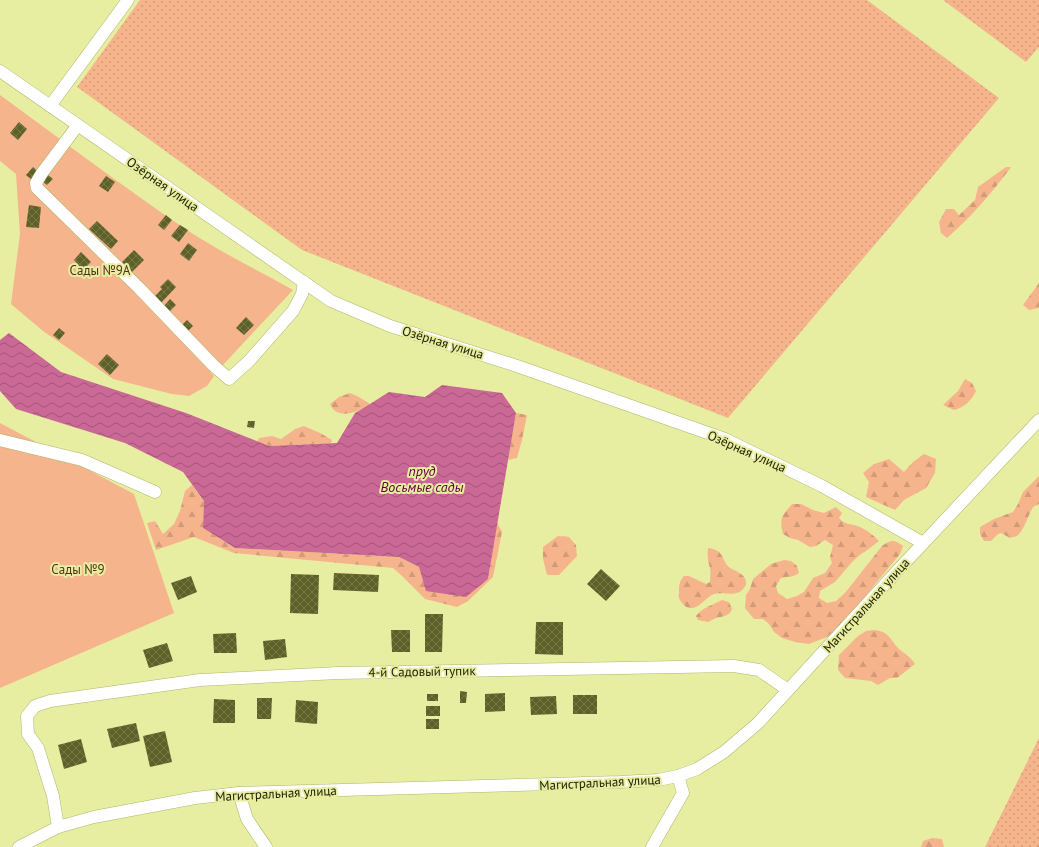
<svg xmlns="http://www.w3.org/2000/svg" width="1039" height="847" font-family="'PT Sans',sans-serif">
<defs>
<pattern id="grass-dots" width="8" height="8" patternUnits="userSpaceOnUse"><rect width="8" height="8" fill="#f5b48c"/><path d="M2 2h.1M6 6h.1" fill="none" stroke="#d29a77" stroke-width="1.8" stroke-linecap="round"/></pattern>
<pattern id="forest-firs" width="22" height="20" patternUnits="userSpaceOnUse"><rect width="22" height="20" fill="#f5b48c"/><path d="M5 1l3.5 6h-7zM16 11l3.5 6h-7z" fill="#d29a77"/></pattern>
<pattern id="water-waves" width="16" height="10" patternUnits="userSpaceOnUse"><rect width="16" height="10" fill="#ca6896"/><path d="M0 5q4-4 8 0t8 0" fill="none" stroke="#a45578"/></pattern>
<pattern id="building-cross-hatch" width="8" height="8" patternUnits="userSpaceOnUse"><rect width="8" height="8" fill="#5e6127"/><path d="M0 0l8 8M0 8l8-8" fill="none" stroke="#76784a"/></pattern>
</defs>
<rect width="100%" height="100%" fill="#e8eea1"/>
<g fill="url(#grass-dots)">
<polygon points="140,0 867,0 999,98 728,418 302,250 77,87"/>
<polygon points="943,0 1039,0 1039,47 1026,62"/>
<polygon points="1039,738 1039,847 985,847"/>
</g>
<g fill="url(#forest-firs)">
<path d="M 1006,167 L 1011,167 C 991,194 972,216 947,238 L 941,233 L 939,222 L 946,209 L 954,209 L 959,215 L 975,200 L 978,187 Z"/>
<polygon points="1039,283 1039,308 1029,310 1023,305"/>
<path d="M 965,379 L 972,383 L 976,391 C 971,401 965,407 954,410 L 943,405 L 958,391 Z"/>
<path d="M 350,393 L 359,397 L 370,404 C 360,410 345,419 334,410 C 332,408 331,406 330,404 L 339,397 Z"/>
<polygon points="516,413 527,415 522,440 517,458 508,460"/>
<polygon points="304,426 320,433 332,440 331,443 269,446 257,442 259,438 272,436 281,439 295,429"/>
<polygon points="924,454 936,459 935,473 926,488 904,500 895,510 866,497 869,482 863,473 874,464 889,459 904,472 913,462"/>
<path d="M 1039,476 L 1039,504 L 1033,507 C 1029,514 1023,532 1017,536 C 1015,537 1012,537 1010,538 L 1001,533 L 998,534 L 991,541 L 984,541 L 980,534 L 980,527 L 994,519 L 1013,512 L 1018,504 L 1023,492 Z"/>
<polygon points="192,485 204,501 203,528 235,548 399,557 419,567 488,579 497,522 502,532 493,577 468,601 457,607 425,599 401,575 393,568 234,553 194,537 156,550 147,523 155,521 163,534 174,524 180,511 185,491"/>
<path d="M 792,504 L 801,504 L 813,510 L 824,513 L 836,507 L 842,513 L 839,518 C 846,526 851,523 860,527 C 868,531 873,535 879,541 L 866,551 L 861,554 L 852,562 L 835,582 L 820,591 L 819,598 L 827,603 L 836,601 L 845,593 L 882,546 C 891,540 894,539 903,546 L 900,554 L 844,622 L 827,637 L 809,644 L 795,642 L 782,638 L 774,632 L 769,624 L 763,619 L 754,619 L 745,608 L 746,595 L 750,589 L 753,579 L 771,564 L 784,560 L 791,561 L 797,566 L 799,573 C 792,578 789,576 781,578 L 776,586 L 778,593 L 787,599 L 797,596 L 804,592 L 813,578 L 825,573 L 832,563 L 830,557 L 833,545 L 825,540 L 816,546 L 810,547 L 798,540 L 790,538 L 783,534 C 779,518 782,516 792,504 Z"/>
<polygon points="558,536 569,537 576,545 577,556 559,575 547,575 543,559 543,547"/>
<path d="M 708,548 C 727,550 720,563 732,569 C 738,572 746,575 746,583 C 746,586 745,586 743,589 C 735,598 725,591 714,594 C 705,597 694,617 683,604 C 680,601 678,597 679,593 C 679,586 679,581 684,576 L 689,576 L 706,584 L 710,582 C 710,577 711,572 710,568 C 708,559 707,559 708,548 Z"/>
<path d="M 722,600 L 729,602 L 732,609 L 730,613 L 725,616 L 716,618 L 708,622 L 698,620 L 696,616 C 703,607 713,605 722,600 Z"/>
<path d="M 875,630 C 890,632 890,640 899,649 C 905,654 911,657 915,664 L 897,678 L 890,678 L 878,685 L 871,681 L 845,678 L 838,670 L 839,655 L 858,636 L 866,631 Z"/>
<polygon points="932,838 942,839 944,847 921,847 923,841"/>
</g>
<g fill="#f5b48c">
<path d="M 0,95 C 62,140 123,187 187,230 C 220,252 258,270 293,290 L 222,366 L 216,361 L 209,370 L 214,376 L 207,386 L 189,396 L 172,394 L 113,379 L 43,331 L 11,304 L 20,234 L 16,174 L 0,161 Z"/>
<polygon points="0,423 134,494 174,613 0,688"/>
</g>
<polygon fill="url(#water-waves)" points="9,333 61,372 186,413 269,446 337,443 355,413 370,404 389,392 425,397 442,385 502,393 516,413 488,579 466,597 426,591 419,567 399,557 235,548 203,528 204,501 183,472 125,443 16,409 0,391 0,340"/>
<g fill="url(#building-cross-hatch)">
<polygon points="19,122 27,129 18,140 10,133"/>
<polygon points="33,167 38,172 32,180 26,175"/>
<polygon points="48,175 53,179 47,185 42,181"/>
<polygon points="106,176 115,182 108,192 99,186"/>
<polygon points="29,205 41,207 39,228 26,227"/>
<polygon points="166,215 172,220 164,230 158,225"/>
<polygon points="97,221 118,241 111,249 89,229"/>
<polygon points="180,225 188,230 179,242 171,236"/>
<polygon points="188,243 197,250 189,261 180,254"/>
<polygon points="134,250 144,260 132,272 122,262"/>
<polygon points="81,252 91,262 83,270 74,260"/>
<polygon points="168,279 176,287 161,303 154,297 162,289 160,287"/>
<polygon points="170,299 176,305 169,312 164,306"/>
<polygon points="246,317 254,325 244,335 236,328"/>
<polygon points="187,320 193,326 188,331 182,325"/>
<polygon points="59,328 65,333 59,340 53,335"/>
<polygon points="107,354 119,365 110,375 98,364"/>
<polygon points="248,421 255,421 254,428 247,427"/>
<polygon points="601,569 620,586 606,601 587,584"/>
<polygon points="334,573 379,575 378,592 333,590"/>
<polygon points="291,574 319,575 318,614 290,613"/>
<polygon points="191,576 197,592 178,600 171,583"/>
<polygon points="425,614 443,614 442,652 425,652"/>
<polygon points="536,622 563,622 563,655 535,654"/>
<polygon points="391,630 410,630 410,652 392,652"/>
<polygon points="236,633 237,653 214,653 213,634"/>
<polygon points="285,639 287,657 265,660 263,641"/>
<polygon points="167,643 173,661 149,668 143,650"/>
<polygon points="460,691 467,692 466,703 460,703"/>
<polygon points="505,693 505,711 485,712 485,694"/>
<rect x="427" y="694" width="11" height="7"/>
<rect x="573" y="695" width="24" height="19"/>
<polygon points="556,696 557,714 531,715 530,697"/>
<polygon points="257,698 272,698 271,719 257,719"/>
<polygon points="214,699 235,700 235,723 213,723"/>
<polygon points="296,700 318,702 317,724 295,722"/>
<rect x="426" y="706" width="14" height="10"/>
<rect x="426" y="719" width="13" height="10"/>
<polygon points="136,723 140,741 112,748 107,729"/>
<polygon points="165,731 172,762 150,767 143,736"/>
<polygon points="81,739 87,762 64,769 58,745"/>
</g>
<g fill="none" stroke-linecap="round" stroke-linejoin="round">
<g stroke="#afb56a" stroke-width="13">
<g id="minor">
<polyline points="0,71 331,301 390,326 517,366 725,439 822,486 923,543"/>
<polyline points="50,106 128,0"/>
<polyline points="78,125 42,173 36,183 37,188 139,288 213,365 229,379 249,361 293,311 302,294 304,282"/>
<polyline points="0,440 82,460 155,492"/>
<polyline points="239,793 247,819 266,847"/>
<polyline points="58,827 53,796 38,748 28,734 27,716 35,706 50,701 200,680 338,673 734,666 759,670 788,690"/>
<polyline points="19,847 58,827 94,817 195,798 239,793 620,782 658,780 678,776 697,769 724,752 757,724 899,569 1039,420"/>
<polyline points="652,847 683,793 678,776"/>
</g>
</g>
<use href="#minor" stroke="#fff" stroke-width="12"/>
</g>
<g text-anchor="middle" stroke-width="4" stroke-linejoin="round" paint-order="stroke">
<g font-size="13" fill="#212203" stroke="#e8eea1">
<text transform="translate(163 184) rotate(35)" y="5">Озёрная улица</text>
<text transform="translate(443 342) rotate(17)" y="5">Озёрная улица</text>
<text transform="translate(747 451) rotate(24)" y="5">Озёрная улица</text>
<text transform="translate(866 605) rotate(-48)" y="5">Магистральная улица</text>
<text transform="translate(422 671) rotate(-1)" y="5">4-й Садовый тупик</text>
<text transform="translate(600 782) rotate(-3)" y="5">Магистральная улица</text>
<text transform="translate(276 793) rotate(-3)" y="5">Магистральная улица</text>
</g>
<g font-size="13" fill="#532d15" stroke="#e8eea1">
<text x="100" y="275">Сады №9А</text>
<text x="78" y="574">Сады №9</text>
</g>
<g font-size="14" font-style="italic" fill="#5d0038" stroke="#e8eea1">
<text x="422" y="476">пруд<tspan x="422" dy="16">Восьмые сады</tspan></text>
</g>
</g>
</svg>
